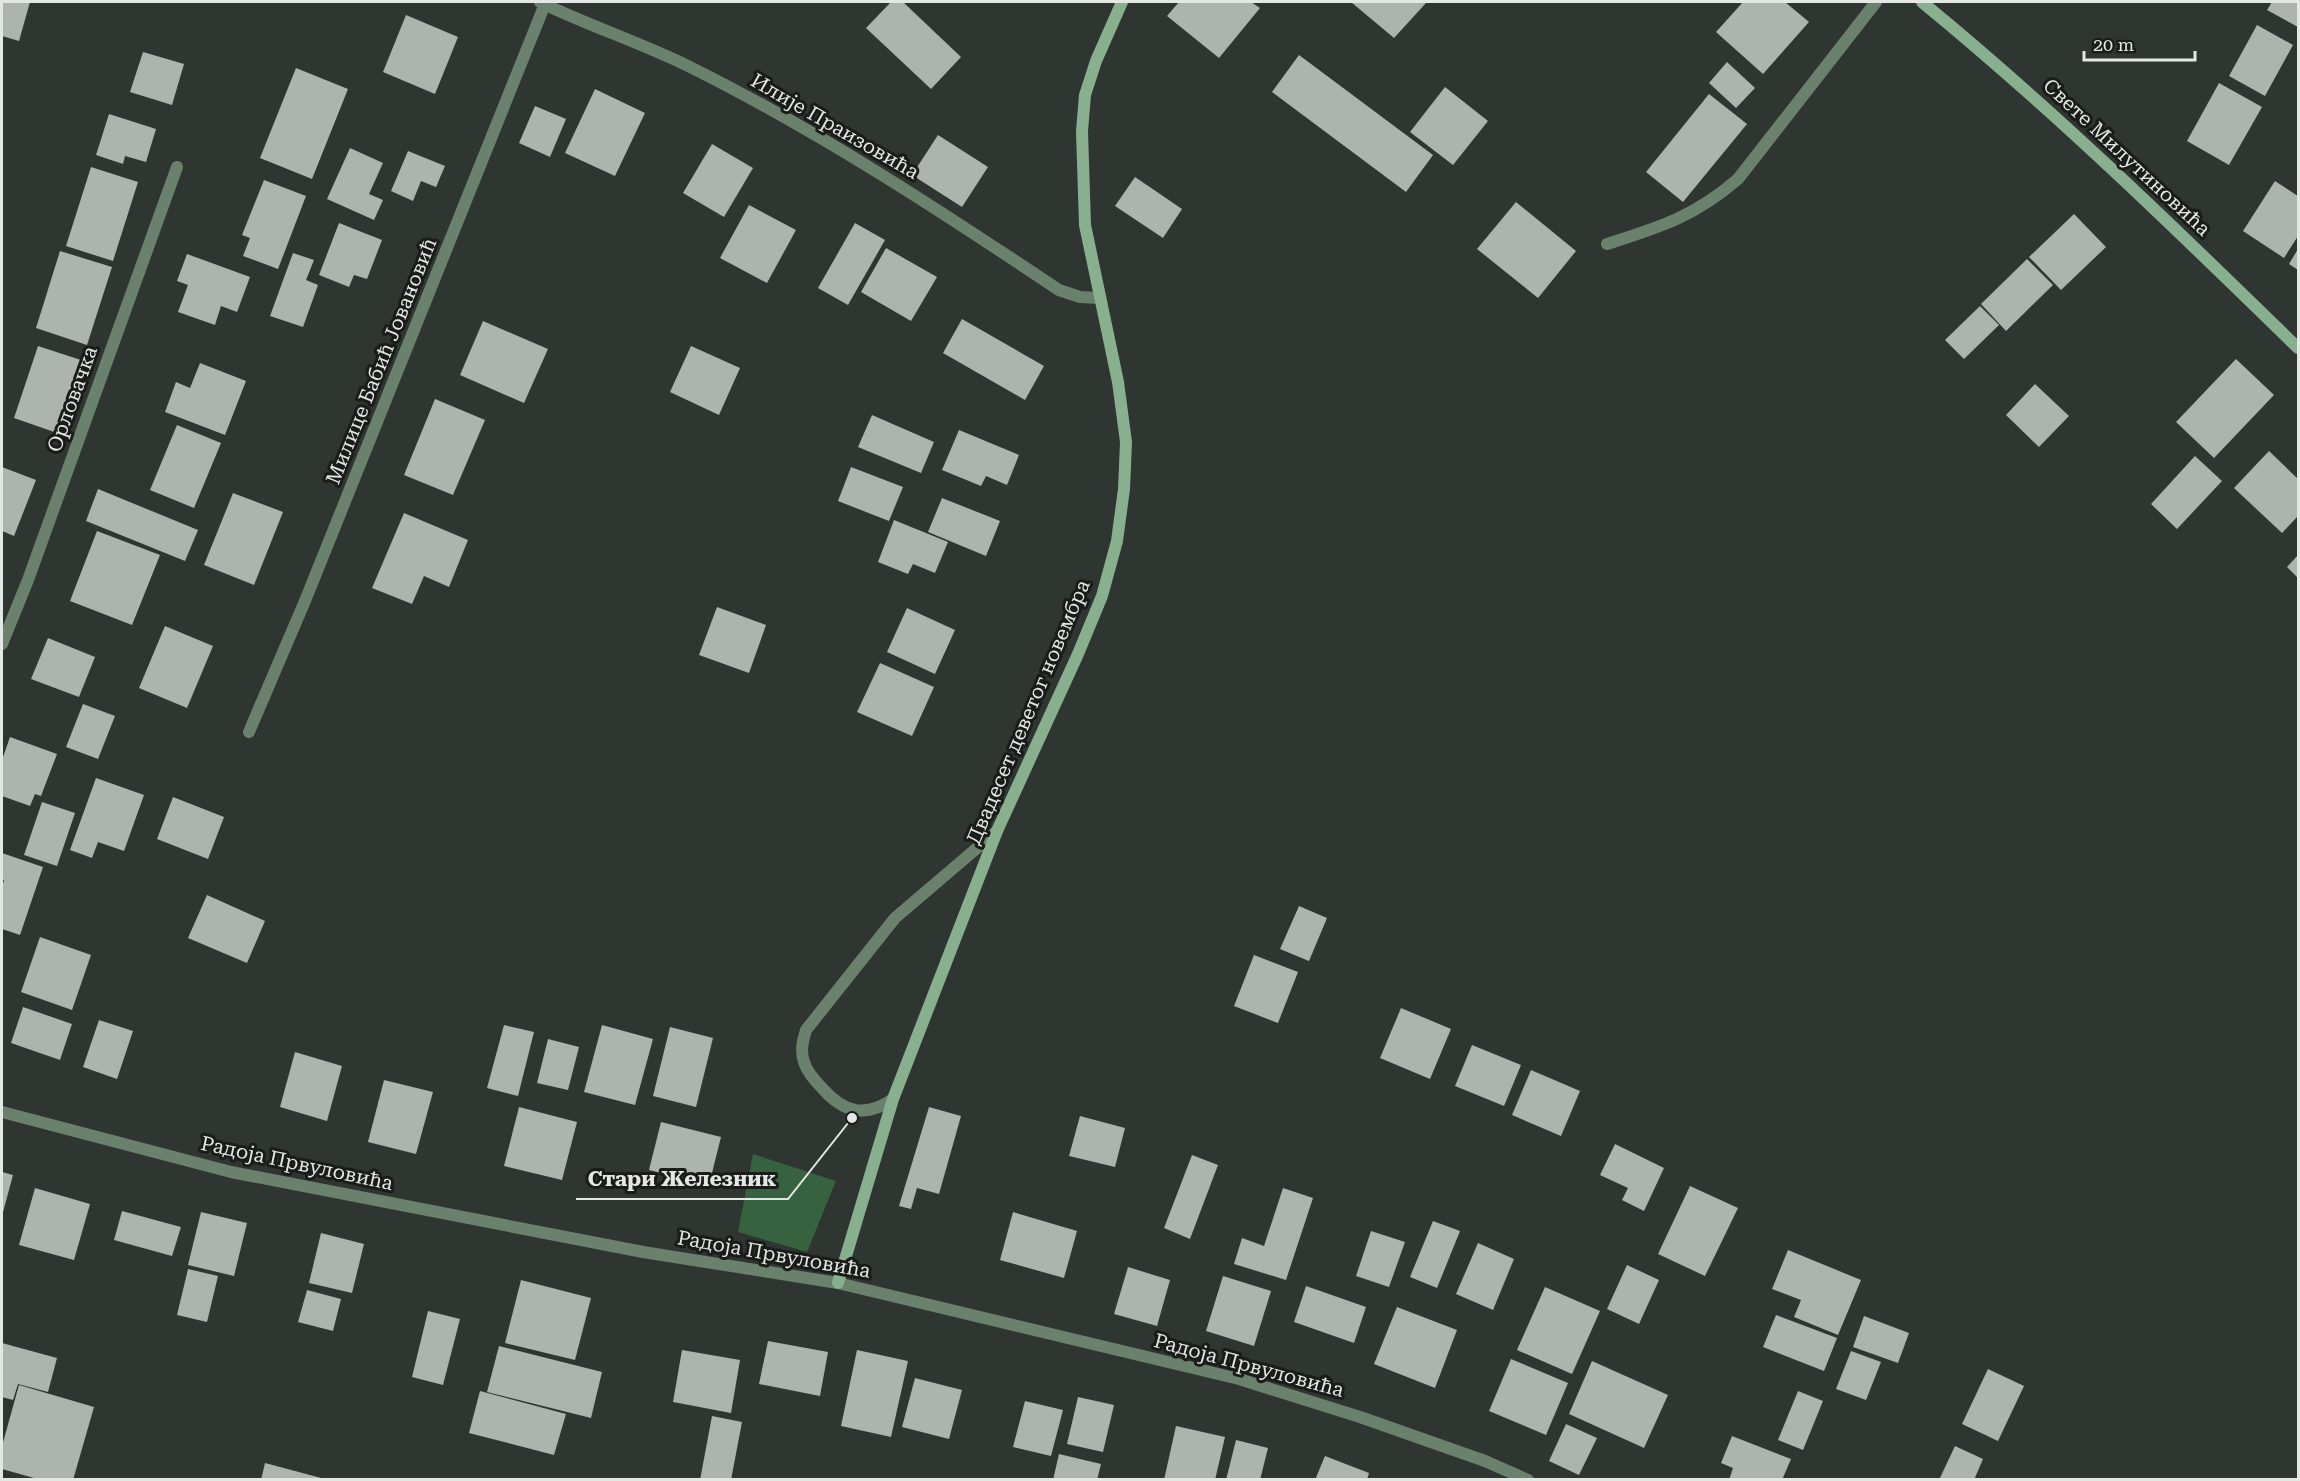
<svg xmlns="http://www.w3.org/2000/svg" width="2300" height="1481" font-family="'Roboto Serif',serif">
<rect width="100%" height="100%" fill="#2f3530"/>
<polygon fill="#37623f" points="753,1154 836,1181 807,1252 738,1232"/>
<g fill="#adb4ae">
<polygon points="2,2 30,2 19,41 2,36"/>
<polygon points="891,2 903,2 961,57 931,89 866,28"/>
<polygon points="1179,2 1251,2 1260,8 1219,58 1167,16"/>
<polygon points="1351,2 1425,2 1426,3 1394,38"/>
<polygon points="1743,2 1785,2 1809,22 1763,74 1716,32"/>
<polygon points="2272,2 2298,2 2298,27 2267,10"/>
<polygon points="406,15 458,37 435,94 383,72"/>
<polygon points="2257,25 2293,45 2265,96 2229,76"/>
<polygon points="143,52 184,64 172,105 130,92"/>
<polygon points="1299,55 1433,155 1406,192 1272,92"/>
<polygon points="1727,62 1755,88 1736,108 1709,83"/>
<polygon points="296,68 348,89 312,179 260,158"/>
<polygon points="2219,83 2262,107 2229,165 2187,141"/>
<polygon points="1445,87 1488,121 1453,165 1410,132"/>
<polygon points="595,89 645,113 615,176 565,153"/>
<polygon points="1709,94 1747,124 1683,202 1646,172"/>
<polygon points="535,106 566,119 550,157 519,143"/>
<polygon points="109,114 156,129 146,162 125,156 123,164 96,155"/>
<polygon points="938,135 988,167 962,207 912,175"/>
<polygon points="712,144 753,168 724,217 683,193"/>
<polygon points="350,148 383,163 369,194 383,200 374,220 327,199"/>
<polygon points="408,151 445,166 436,187 421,181 413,201 391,191"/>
<polygon points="91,167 138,182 113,261 66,246"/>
<polygon points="1135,177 1182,209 1163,238 1115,206"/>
<polygon points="264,180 306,196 278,269 243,256 250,238 242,235"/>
<polygon points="2275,181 2298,196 2298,236 2284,258 2243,231"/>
<polygon points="1516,202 1576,251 1538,298 1477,249"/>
<polygon points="749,205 796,230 767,283 720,258"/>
<polygon points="2074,214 2106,247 2061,290 2029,257"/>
<polygon points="339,223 382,240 367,279 354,275 349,287 319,275"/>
<polygon points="855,223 885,240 848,305 818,288"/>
<polygon points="886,248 937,277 911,321 861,292"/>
<polygon points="2298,249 2298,270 2289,264"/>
<polygon points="60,251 112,267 87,345 36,328"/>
<polygon points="293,253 314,260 306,280 318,285 303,327 270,316"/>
<polygon points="187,254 250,277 237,312 221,306 215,325 178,312 188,285 177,281"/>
<polygon points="2027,259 2053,285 2006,331 1981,304"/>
<polygon points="1980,306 1999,325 1964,359 1945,340"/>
<polygon points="962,319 1044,366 1025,400 943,353"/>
<polygon points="483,321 548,349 524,403 460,375"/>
<polygon points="38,346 84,361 60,434 14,418"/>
<polygon points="691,346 740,368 719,415 670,392"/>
<polygon points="2236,359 2274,395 2214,458 2176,422"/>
<polygon points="200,363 246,381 225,435 165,412 176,382 190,388"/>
<polygon points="2035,384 2069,416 2039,447 2006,415"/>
<polygon points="435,399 485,420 453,495 404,475"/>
<polygon points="872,415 934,442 921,473 858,447"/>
<polygon points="177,425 221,443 194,508 150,490"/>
<polygon points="959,430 1019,455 1007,485 986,476 981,486 942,470"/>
<polygon points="2269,451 2298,479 2298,516 2282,533 2234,488"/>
<polygon points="2195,456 2222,481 2177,529 2151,504"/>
<polygon points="2,467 36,480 14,536 2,531"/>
<polygon points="851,467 903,487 889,521 838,501"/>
<polygon points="98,489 198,530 185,561 86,521"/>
<polygon points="233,493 283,512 254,585 204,565"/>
<polygon points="942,498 1000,521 986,556 928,532"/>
<polygon points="404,513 468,540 449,587 424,576 412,604 372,588"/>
<polygon points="894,520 948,542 935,573 913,564 908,574 878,562"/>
<polygon points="97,531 160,555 132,625 70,601"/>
<polygon points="2298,555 2298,578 2287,567"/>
<polygon points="717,607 766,625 749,673 699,655"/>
<polygon points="907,608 955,630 935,674 887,652"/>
<polygon points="165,626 213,646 187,708 139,688"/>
<polygon points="48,638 95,657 79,697 31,679"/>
<polygon points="880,663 934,687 912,736 857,712"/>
<polygon points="83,704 115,716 98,759 66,747"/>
<polygon points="10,737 57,754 41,796 35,794 30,806 2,796 2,760"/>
<polygon points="96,778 144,795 124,851 98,842 92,858 70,850"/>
<polygon points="173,797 224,817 208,859 157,839"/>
<polygon points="42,802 75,813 57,866 24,855"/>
<polygon points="2,853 43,867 20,935 2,929 2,887 4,880 2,879"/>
<polygon points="207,895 265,921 247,963 188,938"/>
<polygon points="1299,906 1327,918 1309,961 1280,949"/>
<polygon points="40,937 91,955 72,1010 21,992"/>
<polygon points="1254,955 1298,972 1278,1023 1234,1006"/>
<polygon points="23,1007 72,1024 60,1060 11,1043"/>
<polygon points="1401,1008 1451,1029 1430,1079 1380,1058"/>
<polygon points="99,1020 133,1031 117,1079 83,1067"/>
<polygon points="504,1025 534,1032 518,1096 487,1088"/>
<polygon points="602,1025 653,1039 635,1105 584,1092"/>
<polygon points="670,1027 713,1038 696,1107 653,1096"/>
<polygon points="548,1039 579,1047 568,1090 537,1083"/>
<polygon points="1472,1045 1521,1065 1504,1106 1455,1086"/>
<polygon points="295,1052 342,1066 327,1121 280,1107"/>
<polygon points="1531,1070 1580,1091 1561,1136 1512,1115"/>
<polygon points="384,1080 433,1092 416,1154 368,1142"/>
<polygon points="519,1107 577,1122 562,1180 504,1166"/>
<polygon points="929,1107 961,1116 939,1194 917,1188 911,1209 899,1206"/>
<polygon points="1080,1116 1125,1128 1115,1167 1069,1156"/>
<polygon points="661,1122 721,1137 709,1185 649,1170"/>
<polygon points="1615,1144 1664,1168 1644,1211 1622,1200 1628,1188 1600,1175"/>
<polygon points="1192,1155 1218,1165 1190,1239 1164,1228"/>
<polygon points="2,1172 13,1175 2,1216"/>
<polygon points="1690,1186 1738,1208 1705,1276 1658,1254"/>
<polygon points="35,1188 90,1204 74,1260 19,1245"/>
<polygon points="1283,1188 1313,1198 1286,1280 1234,1264 1242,1238 1264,1246"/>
<polygon points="122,1211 181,1227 172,1256 114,1240"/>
<polygon points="201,1212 247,1223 234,1276 188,1265"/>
<polygon points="1013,1212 1077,1231 1064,1278 1000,1260"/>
<polygon points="1433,1221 1460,1231 1437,1288 1410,1277"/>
<polygon points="1371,1231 1405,1242 1389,1287 1356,1276"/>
<polygon points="321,1233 364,1244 352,1293 309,1283"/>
<polygon points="1478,1243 1514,1259 1493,1310 1456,1294"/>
<polygon points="1788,1250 1861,1280 1838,1335 1794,1317 1801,1300 1772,1289"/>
<polygon points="1627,1265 1659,1280 1639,1324 1607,1309"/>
<polygon points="1128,1267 1170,1280 1157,1326 1114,1314"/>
<polygon points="188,1269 218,1276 207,1322 177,1315"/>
<polygon points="1223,1276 1271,1291 1254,1346 1206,1331"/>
<polygon points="521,1280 591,1298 575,1360 505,1343"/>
<polygon points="1306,1286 1366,1307 1354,1343 1294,1322"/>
<polygon points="1545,1287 1600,1311 1572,1374 1517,1350"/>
<polygon points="307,1290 341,1299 333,1331 298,1322"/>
<polygon points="1397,1307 1457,1330 1435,1388 1374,1364"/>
<polygon points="428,1311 460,1319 443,1385 412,1377"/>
<polygon points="1776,1315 1837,1338 1824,1371 1763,1347"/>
<polygon points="1864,1316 1909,1333 1898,1363 1853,1347"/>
<polygon points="768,1341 828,1352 820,1396 759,1384"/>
<polygon points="2,1343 57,1358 48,1392 18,1384 13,1400 2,1397"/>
<polygon points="499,1346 602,1372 591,1418 487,1392"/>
<polygon points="682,1350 740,1360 731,1413 673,1402"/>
<polygon points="857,1350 908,1361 891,1437 841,1426"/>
<polygon points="1851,1351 1881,1362 1866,1400 1836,1389"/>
<polygon points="1511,1359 1568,1383 1546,1435 1489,1411"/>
<polygon points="1592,1361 1668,1395 1644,1448 1569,1414"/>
<polygon points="1988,1369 2024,1386 1998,1441 1962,1424"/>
<polygon points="915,1378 962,1390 949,1439 902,1427"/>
<polygon points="19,1385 94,1407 73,1480 41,1480 2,1469 2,1446"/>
<polygon points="480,1391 566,1414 554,1455 469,1433"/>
<polygon points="1798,1391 1823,1401 1803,1450 1778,1440"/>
<polygon points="1078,1397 1114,1405 1103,1452 1067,1444"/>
<polygon points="1025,1401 1063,1410 1051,1456 1013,1447"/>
<polygon points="712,1416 742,1422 731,1480 700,1480"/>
<polygon points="1566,1424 1597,1438 1579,1475 1549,1461"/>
<polygon points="1176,1426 1225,1437 1215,1480 1164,1480"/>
<polygon points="1732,1436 1791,1459 1782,1480 1729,1480 1733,1468 1721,1463"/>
<polygon points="1236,1440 1268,1448 1260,1480 1226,1480"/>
<polygon points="1955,1446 1983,1459 1974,1480 1939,1480"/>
<polygon points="1059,1454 1101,1464 1097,1480 1053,1480"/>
<polygon points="1325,1456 1369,1473 1367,1480 1315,1480"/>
<polygon points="265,1463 325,1479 325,1480 261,1480"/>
</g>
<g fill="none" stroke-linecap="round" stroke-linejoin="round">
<g stroke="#6a826d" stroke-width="12">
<path d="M 1607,244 C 1660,227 1694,217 1738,179 L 1876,2"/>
<path d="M 893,1099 C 866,1118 844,1113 823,1089 C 815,1081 807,1072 804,1062 C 800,1051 803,1040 806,1030 L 895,918 L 997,831"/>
</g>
<g stroke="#6a826d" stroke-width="12">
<path d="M 540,2 C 589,26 642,43 690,67 C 819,131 939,210 1059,290 L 1080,297 L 1099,298"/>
<polyline points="2,644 28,580 177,167"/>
<polyline points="249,732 305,601 545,4"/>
<polyline points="2,1112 231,1172 643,1252 838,1283 1239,1379 1360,1417 1485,1461 1528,1480"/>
</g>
<g stroke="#88af8e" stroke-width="12">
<path d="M 1922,2 C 2054,110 2176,229 2298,348"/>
<polyline points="838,1283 893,1099 997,831 1078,654 1102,596 1117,541 1124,489 1126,442 1118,382 1085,225 1082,131 1085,95 1096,61 1122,2"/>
</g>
</g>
<g text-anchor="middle" stroke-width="6" stroke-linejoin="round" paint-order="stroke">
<g font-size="20" fill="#e4e8e5" stroke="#191c19">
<text transform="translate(835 126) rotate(30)" y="7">Илије Праизовића</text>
<text transform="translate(2127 157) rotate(43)" y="7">Свете Милутиновића</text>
<text transform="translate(381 361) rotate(-68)" y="7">Милице Бабић Јовановић</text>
<text transform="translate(72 399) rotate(-70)" y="7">Орловачка</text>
<text transform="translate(1028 712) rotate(-67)" y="7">Двадесет деветог новембра</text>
<text transform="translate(297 1163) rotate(12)" y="7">Радоја Првуловића</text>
<text transform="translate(774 1254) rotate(10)" y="7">Радоја Првуловића</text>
<text transform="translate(1249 1365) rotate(15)" y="7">Радоја Првуловића</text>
</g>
</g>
<path fill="none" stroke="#e4e8e5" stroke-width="2" d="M852 1118L788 1199H576"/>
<circle fill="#e4e8e5" stroke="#191c19" stroke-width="2" cx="852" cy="1118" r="6"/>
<g font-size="21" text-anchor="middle" font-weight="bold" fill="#e4e8e5" stroke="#191c19" stroke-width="6" stroke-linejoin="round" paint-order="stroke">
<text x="682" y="1186">Стари Железник</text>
</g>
<rect width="2300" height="1481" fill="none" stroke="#e4e8e5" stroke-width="6"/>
<path d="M2084 51v9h111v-9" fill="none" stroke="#e4e8e5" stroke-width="3"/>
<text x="2093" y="51" font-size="18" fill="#e4e8e5" stroke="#191c19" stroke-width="4.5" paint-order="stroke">20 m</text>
</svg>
